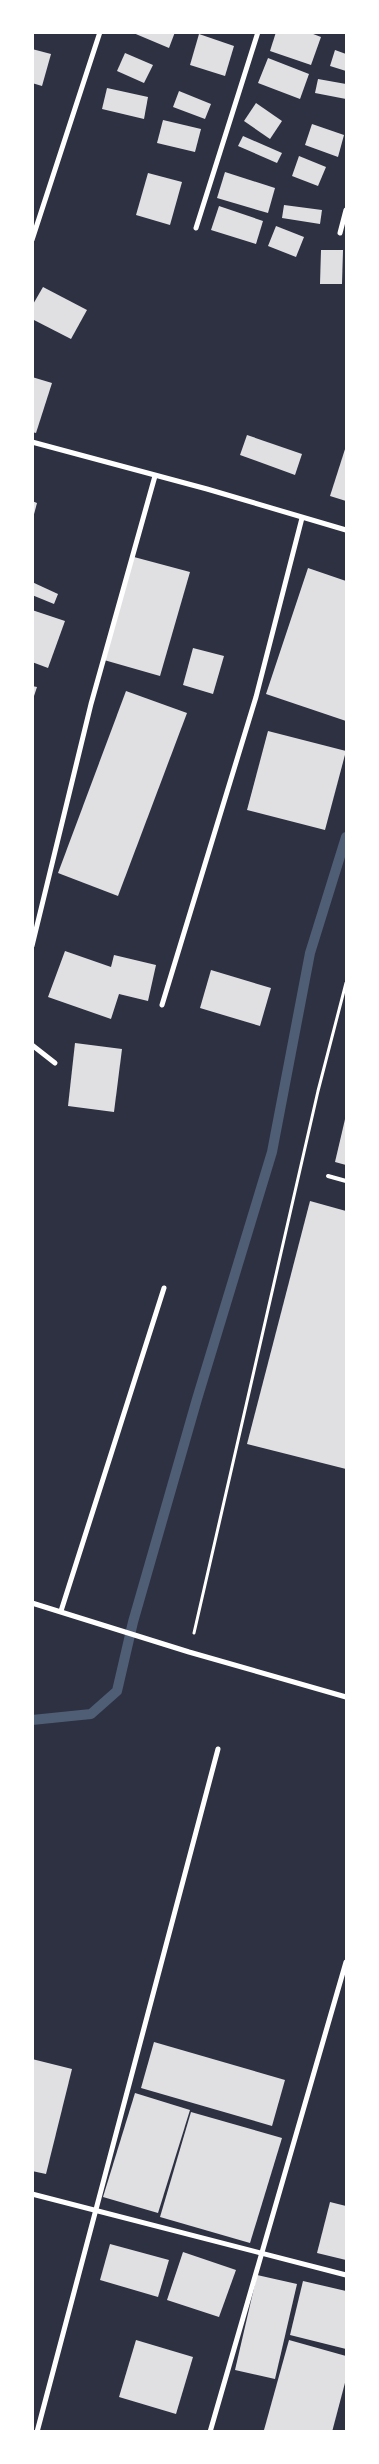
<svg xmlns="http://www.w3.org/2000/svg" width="379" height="2464" font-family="Figtree,sans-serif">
<rect width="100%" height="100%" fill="#2d3142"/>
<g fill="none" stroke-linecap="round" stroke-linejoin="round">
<polyline stroke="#4f5d75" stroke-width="10" points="32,1720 91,1714 117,1691 133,1622 197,1399 272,1152 310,953 346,837"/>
</g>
<g fill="#e0e0e3">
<polygon points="131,32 175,32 169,48"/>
<polygon points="276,32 308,32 321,37 311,65 270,51"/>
<polygon points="199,34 234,46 225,76 190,65"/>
<polygon points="32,49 51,54 42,86 32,83"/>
<polygon points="335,50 346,54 346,71 330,66"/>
<polygon points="125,53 153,65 144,83 117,71"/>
<polygon points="268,58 309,74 300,99 258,83"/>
<polygon points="318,79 346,84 346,99 315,93"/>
<polygon points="107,88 148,97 144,119 102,109"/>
<polygon points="179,91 211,104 205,119 173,107"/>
<polygon points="256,103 282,121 270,139 244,121"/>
<polygon points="163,120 201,129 195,152 157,143"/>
<polygon points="312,124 344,135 338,157 305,145"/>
<polygon points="243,136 282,153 277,163 238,146"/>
<polygon points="299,156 326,167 318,186 292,176"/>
<polygon points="225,172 275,188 268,213 217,198"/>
<polygon points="148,173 182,182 170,225 136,215"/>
<polygon points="284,205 322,210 320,224 282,218"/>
<polygon points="219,206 263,221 256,244 211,230"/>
<polygon points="276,226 304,237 296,257 268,246"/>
<polygon points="321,250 343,250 342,284 320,284"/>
<polygon points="43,287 87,310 71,339 32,319 32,306"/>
<polygon points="32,377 52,383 36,433 32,432"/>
<polygon points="247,435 302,454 295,475 240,455"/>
<polygon points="346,446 346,501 330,496"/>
<polygon points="32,501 37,503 33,518 32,518"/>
<polygon points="134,557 190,572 160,676 104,660"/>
<polygon points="308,568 346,581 346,721 266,694"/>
<polygon points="32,582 58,594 54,604 32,595"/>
<polygon points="32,610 65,621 48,668 32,662"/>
<polygon points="193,648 224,656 213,694 183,685"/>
<polygon points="32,686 37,687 33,699 32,699"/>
<polygon points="126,691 187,713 118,896 58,873"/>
<polygon points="268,731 346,751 325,830 247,810"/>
<polygon points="65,951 111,967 114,955 156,965 148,1001 119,994 111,1019 48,997"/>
<polygon points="211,970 271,988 260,1026 200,1008"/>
<polygon points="75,1043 122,1049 114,1112 68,1106"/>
<polygon points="346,1115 346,1165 335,1162"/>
<polygon points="310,1201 346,1211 346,1469 247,1444"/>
<polygon points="154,2042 285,2080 272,2126 141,2088"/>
<polygon points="32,2059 72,2069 46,2174 32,2171"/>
<polygon points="135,2093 190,2110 158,2213 103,2197"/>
<polygon points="191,2112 282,2138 250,2243 160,2217"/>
<polygon points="330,2202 346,2206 346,2260 317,2253"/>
<polygon points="110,2244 169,2260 158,2297 100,2280"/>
<polygon points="183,2252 236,2270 219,2317 167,2300"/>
<polygon points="257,2275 297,2284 275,2379 235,2370"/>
<polygon points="303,2281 346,2291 346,2349 290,2335"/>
<polygon points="136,2340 193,2357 176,2414 119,2397"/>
<polygon points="289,2340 346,2356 346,2379 332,2432 264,2430"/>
</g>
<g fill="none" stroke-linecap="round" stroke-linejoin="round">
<polyline stroke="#fff" stroke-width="3" points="194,1633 318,1091 346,983"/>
<polyline stroke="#fff" stroke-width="4" points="328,1176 346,1181"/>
<g stroke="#fff" stroke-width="5">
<polyline points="196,228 258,32"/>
<polyline points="340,233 346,210"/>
<polyline points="32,240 100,32"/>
<polyline points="32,442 207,489 346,530"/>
<polyline points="32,946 91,704 155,476"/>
<polyline points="162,1005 256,697 302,518"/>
<polyline points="32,1045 55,1063"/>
<polyline points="32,1603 189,1652 346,1697"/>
<polyline points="61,1611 164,1288"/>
<polyline points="32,2194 346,2275"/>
<polyline points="37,2432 218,1749"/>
<polyline points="210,2432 346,1962"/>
</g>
</g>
<rect width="379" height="2464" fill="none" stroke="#ffffff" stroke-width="68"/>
</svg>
